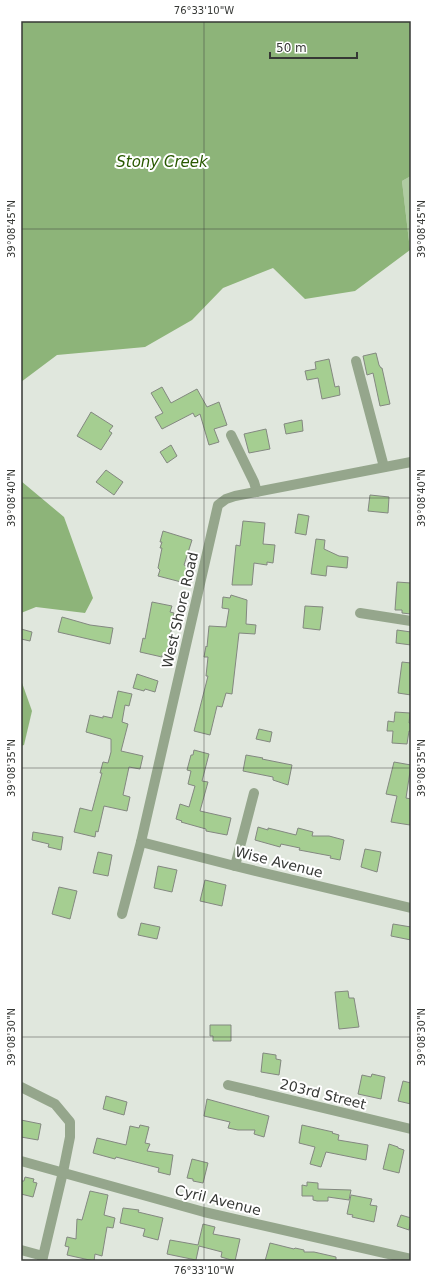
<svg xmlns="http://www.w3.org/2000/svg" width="432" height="1282" font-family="'DejaVu Sans',sans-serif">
<rect width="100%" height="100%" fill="#e0e7dd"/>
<polygon fill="#afcca2" points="411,176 411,250 410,250 402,181"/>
<g fill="#8db479">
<polygon points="23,21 411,21 411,176 402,181 410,250 355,291 305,299 273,268 223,288 192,320 145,347 57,355 21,382 21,22"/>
<polygon points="21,481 64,517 93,598 85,613 36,607 21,613"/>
<polygon points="21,680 32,711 24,745 21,746"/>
</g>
<g fill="#a5ce91" stroke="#838880">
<polygon points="376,353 379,365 381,368 382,368 390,404 380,406 373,373 367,375 363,356"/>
<polygon points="329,359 335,387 339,386 340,395 322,399 318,378 307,380 305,371 316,369 315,362"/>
<polygon points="162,387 171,403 197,389 207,407 219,402 227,425 214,429 219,442 209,445 200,414 195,417 193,413 162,429 155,417 163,413 151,393"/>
<polygon points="91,412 113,426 109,431 112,433 101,450 77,436"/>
<polygon points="302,420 303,431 286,434 284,424"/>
<polygon points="266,429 270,449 249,453 244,434"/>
<polygon points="171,445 177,456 167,463 160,452"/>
<polygon points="106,470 123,482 114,495 96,482"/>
<polygon points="370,495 389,497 388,513 368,511"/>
<polygon points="298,514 309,516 306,535 295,533"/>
<polygon points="243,521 265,523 263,544 275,545 273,563 267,562 267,565 254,563 252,585 232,585 236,545 240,546"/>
<polygon points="163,531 192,540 184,565 189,567 185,583 158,576 160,570 158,568 162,548 160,548 162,542 160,542"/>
<polygon points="316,539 325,540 324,549 339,556 348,557 347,568 327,566 326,576 311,574"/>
<polygon points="397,582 411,583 411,614 402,613 402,610 395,610"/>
<polygon points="231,595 247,600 246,624 256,625 255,634 239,633 232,694 226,693 222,707 217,706 210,735 194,731 208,676 206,676 208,657 204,657 206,646 207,647 209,626 226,627 229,609 222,608 223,597 230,598"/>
<polygon points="152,602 172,606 170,612 174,613 167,656 162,655 162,657 140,652 143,638 145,639"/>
<polygon points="305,606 323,607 320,630 303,628"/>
<polygon points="62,617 90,625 113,628 110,644 58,632"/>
<polygon points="21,629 32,632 30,641 21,639"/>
<polygon points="397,630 411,632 411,645 396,643"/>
<polygon points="402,662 411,663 411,695 398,693"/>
<polygon points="137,674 158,681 155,692 145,689 144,691 133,688"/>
<polygon points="118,691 132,694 129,706 125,705 122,722 128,724 121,751 143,756 140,769 129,767 123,795 130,797 127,811 104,806 98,832 96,831 95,837 74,832 80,808 92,811 102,773 100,773 103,762 108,763 111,752 111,739 86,732 90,715 103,718 103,716 112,718"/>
<polygon points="395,712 410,713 409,723 411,723 411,731 409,731 407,744 392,743 393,731 387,731 388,721 394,722"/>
<polygon points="259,729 272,732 270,742 256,739"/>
<polygon points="194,750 209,754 202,781 208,782 200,811 231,818 227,835 206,831 206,829 181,822 182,821 176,819 180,804 189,807 195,786 188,784 191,771 187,770 191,755 193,755"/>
<polygon points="246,755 263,758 262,759 292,765 288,785 273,780 273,777 243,771"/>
<polygon points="394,762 411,765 406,798 411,799 411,818 410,825 391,822 397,796 386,794"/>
<polygon points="258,827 268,830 268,828 296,835 298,828 313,832 312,836 329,836 344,840 340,860 330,858 331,856 299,850 300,848 281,844 280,847 255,840"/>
<polygon points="33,832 63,837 61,850 48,847 49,844 32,840"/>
<polygon points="365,849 381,852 377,872 361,867"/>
<polygon points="98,852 112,855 108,876 93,873"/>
<polygon points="158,866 177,870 172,892 154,888"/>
<polygon points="205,880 226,885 222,906 200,901"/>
<polygon points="59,887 77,891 70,919 52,914"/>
<polygon points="141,923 160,927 157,939 138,935"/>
<polygon points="393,924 411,927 411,940 391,936"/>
<polygon points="348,991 349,998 354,998 359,1027 339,1029 335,992"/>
<polygon points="210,1025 231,1025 231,1041 213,1041 213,1036 210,1036"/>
<polygon points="263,1053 276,1055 276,1059 281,1060 279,1075 261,1072"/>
<polygon points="372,1074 385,1077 381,1099 358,1094 362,1075 371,1077"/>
<polygon points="403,1081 411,1083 411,1104 398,1101"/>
<polygon points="106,1096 127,1102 124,1115 103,1109"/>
<polygon points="207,1099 269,1116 264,1137 254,1134 255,1130 238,1130 228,1128 230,1122 204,1116"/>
<polygon points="21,1120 41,1124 38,1140 21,1137"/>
<polygon points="140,1125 149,1127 145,1143 150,1144 147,1151 173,1155 170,1175 158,1172 159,1168 116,1157 115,1159 93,1153 97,1138 126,1145 130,1126 139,1128"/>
<polygon points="302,1125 333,1132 332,1133 339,1135 338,1140 368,1145 366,1160 326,1152 321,1167 310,1164 315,1147 299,1143"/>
<polygon points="389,1144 398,1147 398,1148 404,1150 399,1173 383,1169"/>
<polygon points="192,1159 208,1163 203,1183 193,1181 193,1179 187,1178"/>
<polygon points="25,1177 34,1179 33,1182 37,1183 33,1197 21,1194 21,1181 24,1181"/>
<polygon points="307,1182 318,1183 318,1189 351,1190 349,1200 328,1197 328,1201 317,1201 313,1200 313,1196 302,1196 302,1185 307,1186"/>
<polygon points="90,1191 108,1195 104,1215 115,1218 113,1228 107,1227 102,1256 95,1254 94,1261 67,1255 69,1247 65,1246 67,1237 76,1239 77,1219 82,1220"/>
<polygon points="351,1195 372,1199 370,1205 377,1206 374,1222 352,1217 353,1215 347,1214"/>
<polygon points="123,1208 139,1210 138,1212 163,1218 158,1240 143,1236 145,1229 120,1223"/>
<polygon points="401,1215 411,1218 409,1230 397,1226"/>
<polygon points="203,1224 215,1227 213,1234 240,1239 235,1261 221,1257 222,1252 199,1246 196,1260 167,1254 170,1240 198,1245"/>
<polygon points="270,1243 294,1249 295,1248 304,1250 304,1252 314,1252 336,1257 336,1261 265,1261"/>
</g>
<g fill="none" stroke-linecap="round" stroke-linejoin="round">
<g stroke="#95a68c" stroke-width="10">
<polyline points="356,361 384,467"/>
<polyline points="231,435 254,482 257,492"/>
<polyline points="360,613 411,621"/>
<polyline points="141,842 235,866 411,908"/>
<polyline points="235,866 254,793"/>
<polyline points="122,914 141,842 218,505 226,499 235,496 411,462"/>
<polyline points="228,1085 411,1129"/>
<polyline points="21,1087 55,1104 70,1122 70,1137 63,1172 42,1261"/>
<polyline points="21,1161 204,1212 411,1259"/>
<polyline points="21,1250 43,1256"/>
</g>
</g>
<path fill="none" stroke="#363835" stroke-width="1" stroke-opacity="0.45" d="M 204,21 L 204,1261M 21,229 L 411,229M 21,498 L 411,498M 21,768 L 411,768M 21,1037 L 411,1037"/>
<g text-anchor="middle" stroke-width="4" stroke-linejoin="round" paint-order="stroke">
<g font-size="14" fill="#363835" stroke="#fff">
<text transform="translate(180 610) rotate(-77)" y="5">West Shore Road</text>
<text transform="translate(279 862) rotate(14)" y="5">Wise Avenue</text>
<text transform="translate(323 1094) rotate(14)" y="5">203rd Street</text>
<text transform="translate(218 1200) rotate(14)" y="5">Cyril Avenue</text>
</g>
<g font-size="15" font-style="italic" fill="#295900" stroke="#fff">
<text x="162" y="167">Stony Creek</text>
</g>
</g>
<rect width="432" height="1282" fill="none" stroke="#ffffff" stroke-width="44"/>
<path d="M270 52v6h87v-6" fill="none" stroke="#363835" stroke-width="2"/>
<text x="276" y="52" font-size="12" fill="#363835" stroke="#ffffff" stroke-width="3" paint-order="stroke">50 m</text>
<rect x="22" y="22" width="388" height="1238" fill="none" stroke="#363835" stroke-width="1.5"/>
<g font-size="10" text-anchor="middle" fill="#363835">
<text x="204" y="14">76°33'10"W</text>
<text transform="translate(11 229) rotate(-90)" y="4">39°08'45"N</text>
<text transform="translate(421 229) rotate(-90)" y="4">39°08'45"N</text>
<text transform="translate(11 498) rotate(-90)" y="4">39°08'40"N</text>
<text transform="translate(421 498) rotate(-90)" y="4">39°08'40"N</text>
<text transform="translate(11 768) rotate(-90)" y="4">39°08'35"N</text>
<text transform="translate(421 768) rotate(-90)" y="4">39°08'35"N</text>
<text transform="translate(11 1037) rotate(-90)" y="4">39°08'30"N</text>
<text transform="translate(421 1037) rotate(-90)" y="4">39°08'30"N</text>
<text x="204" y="1274">76°33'10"W</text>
</g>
</svg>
